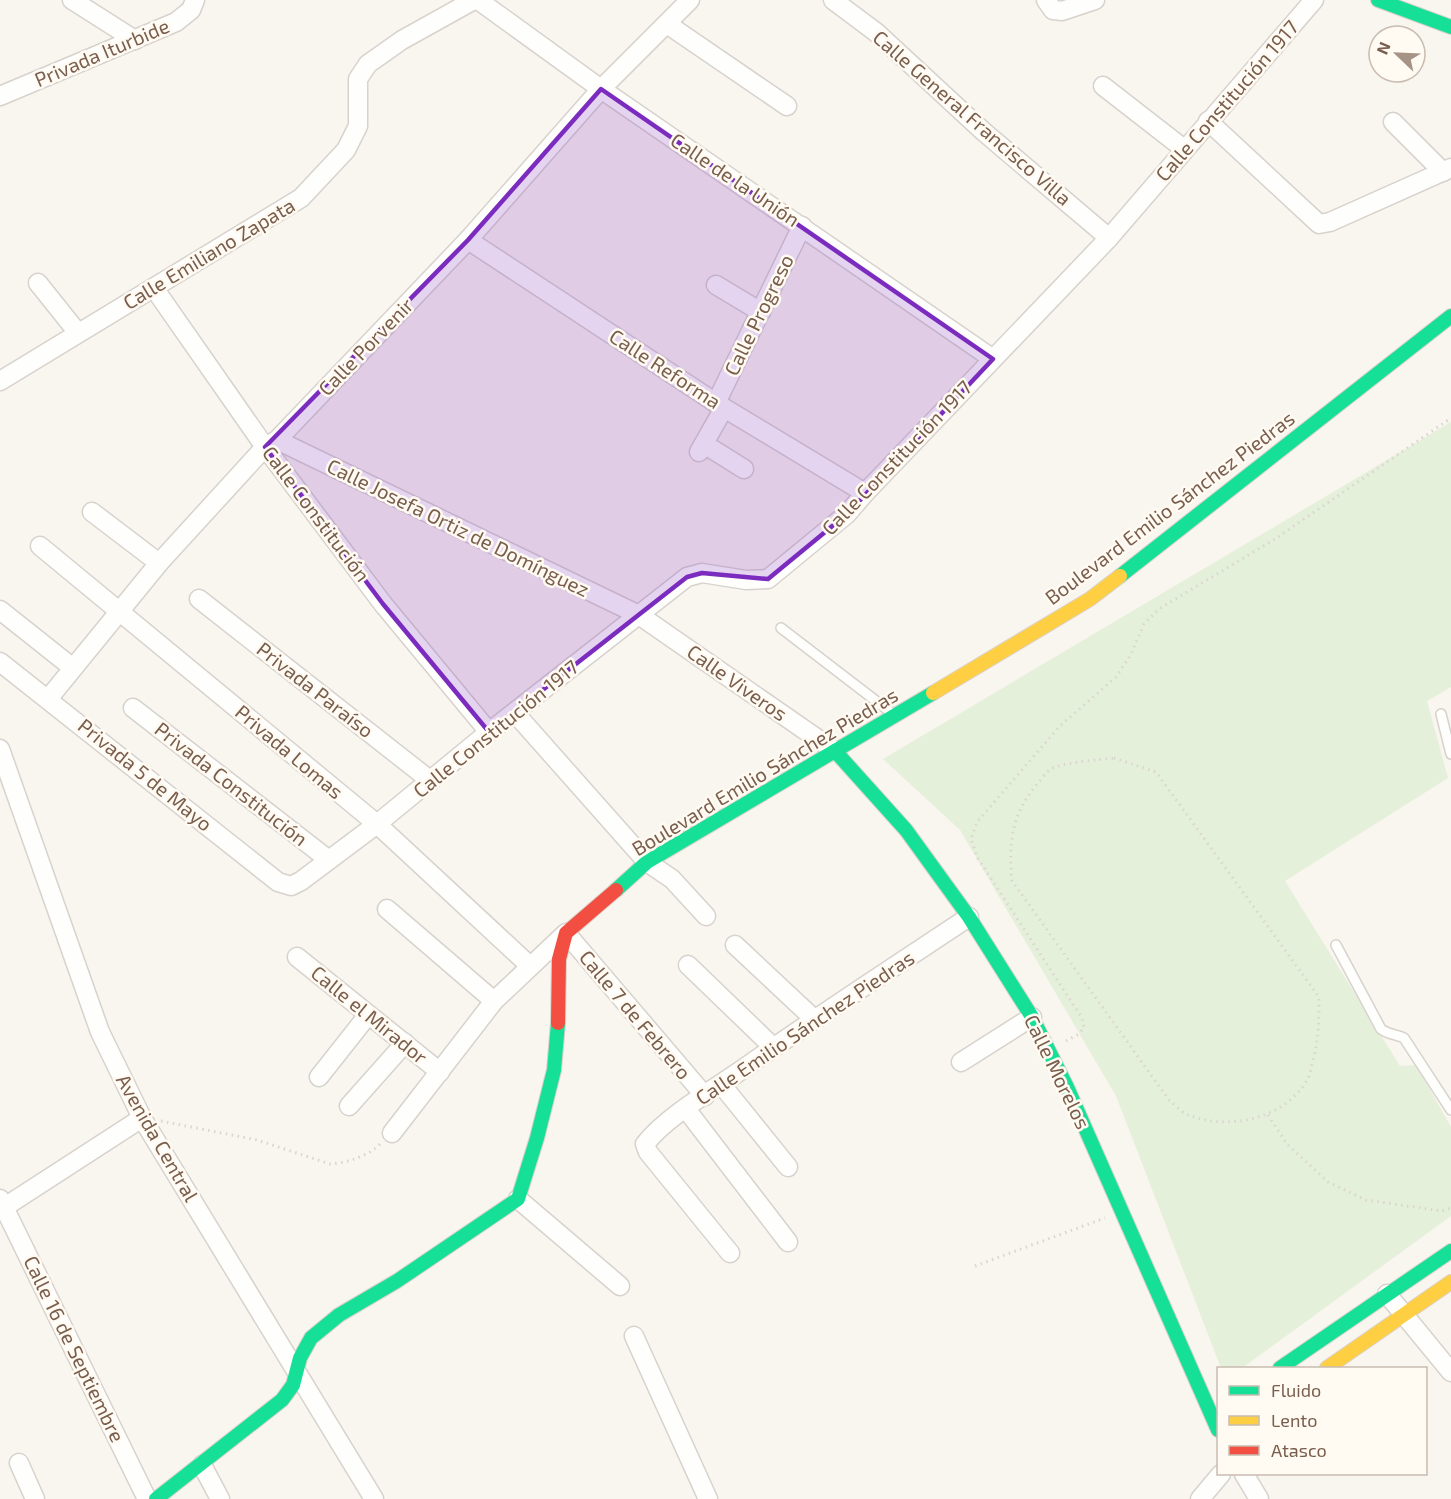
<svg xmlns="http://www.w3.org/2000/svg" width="1451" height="1499" font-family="'Exo 2',sans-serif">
<rect width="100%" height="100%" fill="#f9f5ef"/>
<polygon fill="#e5f0da" points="1451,422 1451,687 1427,701 1448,778 1285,881 1400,1066 1416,1065 1451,1127 1451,1216 1242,1368 1221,1368 1116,1096 960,830 883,759"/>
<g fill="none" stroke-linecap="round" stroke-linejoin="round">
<g stroke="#d8d2cd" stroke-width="12">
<g id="lane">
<polyline points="781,628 893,714"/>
<polyline points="1441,714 1451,754"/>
<path d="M 1336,945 L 1381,1029 C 1389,1035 1396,1034 1404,1038 L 1451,1110"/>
</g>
</g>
<g stroke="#d8d2cd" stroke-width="21">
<g id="street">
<polyline points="72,0 135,40"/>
<polyline points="478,0 601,89 993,359"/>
<polyline points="833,0 877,33 984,132 1109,238"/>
<polyline points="1046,0 1053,10 1062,11 1095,0"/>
<polyline points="667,24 787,106"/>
<polyline points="1103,86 1184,149"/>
<polyline points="0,96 176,22 191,10 195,0"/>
<polyline points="1208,121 1319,224 1330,222 1451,168"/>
<polyline points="1393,122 1443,172"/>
<polyline points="468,240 716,403 865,493"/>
<polyline points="38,283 78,333"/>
<polyline points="716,285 761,312"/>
<polyline points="154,288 265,447 383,604 489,732"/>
<polyline points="0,381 301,198 346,150 358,126 358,79 368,64 402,40 474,0"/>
<polyline points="716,403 802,226"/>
<polyline points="277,440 639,615 835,751"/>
<polyline points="704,444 744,469"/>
<polyline points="699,452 724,408"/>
<polyline points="92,512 159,563"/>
<polyline points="40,546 377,824 530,966"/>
<polyline points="199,599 431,781"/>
<polyline points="0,610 73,668"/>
<polyline points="0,662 278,882 291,886 301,881 377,824 489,732 687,577 702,573 746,580 768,579 847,514 865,493 1109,238 1314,0"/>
<polyline points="48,699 159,563 265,447 277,440 468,240 601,89 690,0"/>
<polyline points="133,708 329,860"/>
<polyline points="515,713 647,862 672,879 706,916"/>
<polyline points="0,749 100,1032 142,1118 374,1499"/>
<polyline points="387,909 494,1001"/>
<polyline points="735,945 814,1019"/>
<polyline points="297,957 440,1072"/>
<polyline points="688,965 773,1047"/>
<polyline points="961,1062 1032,1017"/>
<polyline points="319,1077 368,1015"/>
<polyline points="721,1084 788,1167"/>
<polyline points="349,1106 405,1043"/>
<polyline points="686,1109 788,1242"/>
<polyline points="392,1133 494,1001 566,933 705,1096"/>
<polyline points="0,1199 147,1499"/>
<polyline points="518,1199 620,1286"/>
<polyline points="0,1210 142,1118"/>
<path d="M 730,1253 L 648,1152 L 645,1144 C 666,1117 711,1091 740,1071 C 815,1018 892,968 969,917"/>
<polyline points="1387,1294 1451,1372"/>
<polyline points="634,1336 708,1499"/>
<polyline points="19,1463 35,1499"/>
<polyline points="202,1465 220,1499"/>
<polyline points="1244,1474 1259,1499"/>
<polyline points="1200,1499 1221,1474"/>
</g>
</g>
<g stroke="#d9d2ca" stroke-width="16">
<g id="fast">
<polyline points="1378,0 1451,27"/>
<polyline points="1120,576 1451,316"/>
<polyline points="835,751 906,830 969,917 1032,1017 1067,1087 1218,1430"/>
<polyline points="616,890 647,862 933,693"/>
<polyline points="1280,1368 1451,1251"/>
<polyline points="156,1499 282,1400 293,1385 300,1358 311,1338 339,1315 397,1281 518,1199 537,1138 554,1070 558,1023"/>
</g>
</g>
<g stroke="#d9d2ca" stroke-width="16">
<g id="slow">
<polyline points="933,693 1090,599 1120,576"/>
<polyline points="1327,1368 1451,1282"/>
</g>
</g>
<g stroke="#d9d2ca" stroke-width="16">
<polyline id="jam" points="558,1023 559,959 566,933 616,890"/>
</g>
<g stroke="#dbd5d0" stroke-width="3" stroke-dasharray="1.5 4.5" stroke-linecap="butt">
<path d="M 1114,758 L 1156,772 L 1319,997 C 1319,1020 1319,1038 1313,1060 C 1311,1066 1311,1073 1308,1078 C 1287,1119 1226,1132 1186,1114 C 1180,1111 1174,1104 1169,1100 L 1012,881 C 1008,842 1012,813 1038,783 C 1042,779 1046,772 1051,769 C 1063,762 1099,760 1114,758 Z"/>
<polyline points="1066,1041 1079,1034 1084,1027 1082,1018 977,857 971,839 977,822 1060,726 1116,677 1130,656 1144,624 1159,609 1275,539 1451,418"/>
<polyline points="1268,1115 1287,1144 1328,1182 1366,1200 1442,1211 1451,1208"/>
<path d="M 161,1121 L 257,1140 L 330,1164 C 347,1163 369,1156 381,1143"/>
<polyline points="975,1266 1105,1218"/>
</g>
<use href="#lane" stroke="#fefefd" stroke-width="9"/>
<use href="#street" stroke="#fefefd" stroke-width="18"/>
<use href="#fast" stroke="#16e098" stroke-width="14"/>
<use href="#slow" stroke="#ffcf43" stroke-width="14"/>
<use href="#jam" stroke="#f24e42" stroke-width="14"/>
</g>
<path fill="#7b2cbf" fill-opacity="0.2" stroke="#7b2cbf" stroke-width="4.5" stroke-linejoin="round" d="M 601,89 L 993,359 L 847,514 L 768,579 L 702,573 L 687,577 L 489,732 L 383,604 L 265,447 L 468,240 Z"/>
<g text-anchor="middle" stroke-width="5" stroke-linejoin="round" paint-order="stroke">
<g font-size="20" fill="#795e4d" stroke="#fffaf2">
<text transform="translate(102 53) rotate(-23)" y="7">Privada Iturbide</text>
<text transform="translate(1227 101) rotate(-49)" y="7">Calle Constitución 1917</text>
<text transform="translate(972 118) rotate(41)" y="7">Calle General Francisco Villa</text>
<text transform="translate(735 180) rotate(34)" y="7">Calle de la Unión</text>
<text transform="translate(209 254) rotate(-31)" y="7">Calle Emiliano Zapata</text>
<text transform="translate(759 315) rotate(-64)" y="7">Calle Progreso</text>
<text transform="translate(366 347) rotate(-46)" y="7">Calle Porvenir</text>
<text transform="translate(665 369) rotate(33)" y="7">Calle Reforma</text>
<text transform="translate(897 458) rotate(-46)" y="7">Calle Constitución 1917</text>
<text transform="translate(1170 508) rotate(-37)" y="7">Boulevard Emilio Sánchez Piedras</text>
<text transform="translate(316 514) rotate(53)" y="7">Calle Constitución</text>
<text transform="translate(458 528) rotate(26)" y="7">Calle Josefa Ortiz de Domínguez</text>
<text transform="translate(737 683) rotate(35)" y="7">Calle Viveros</text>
<text transform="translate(315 690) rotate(38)" y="7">Privada Paraíso</text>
<text transform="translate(496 729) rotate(-39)" y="7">Calle Constitución 1917</text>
<text transform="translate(289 752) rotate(40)" y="7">Privada Lomas</text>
<text transform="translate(765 772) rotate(-31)" y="7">Boulevard Emilio Sánchez Piedras</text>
<text transform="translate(145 775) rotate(39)" y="7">Privada 5 de Mayo</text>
<text transform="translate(231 784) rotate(38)" y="7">Privada Constitución</text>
<text transform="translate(369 1015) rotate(39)" y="7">Calle el Mirador</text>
<text transform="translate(635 1015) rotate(50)" y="7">Calle 7 de Febrero</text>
<text transform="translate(805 1028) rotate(-34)" y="7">Calle Emilio Sánchez Piedras</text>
<text transform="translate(1057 1072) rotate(64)" y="7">Calle Morelos</text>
<text transform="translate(157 1138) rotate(60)" y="7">Avenida Central</text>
<text transform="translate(74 1349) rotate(64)" y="7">Calle 16 de Septiembre</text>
</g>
</g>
<rect x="1217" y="1367" width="210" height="108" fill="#fffaf2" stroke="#c9bcb0" stroke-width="1.5"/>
<rect x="1229" y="1386" width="30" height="9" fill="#16e098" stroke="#c9bcb0" stroke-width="1.5"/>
<text x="1271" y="1397" font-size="18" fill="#795e4d">Fluido</text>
<rect x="1229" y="1416" width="30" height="9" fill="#ffcf43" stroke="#c9bcb0" stroke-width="1.5"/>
<text x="1271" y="1427" font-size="18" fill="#795e4d">Lento</text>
<rect x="1229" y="1446" width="30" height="9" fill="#f24e42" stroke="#c9bcb0" stroke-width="1.5"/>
<text x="1271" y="1457" font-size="18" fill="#795e4d">Atasco</text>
<g transform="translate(1397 54) rotate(293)"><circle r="28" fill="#fffaf2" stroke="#c9bcb0" stroke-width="1.5"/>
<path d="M0-4.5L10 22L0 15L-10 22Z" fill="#a69386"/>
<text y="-9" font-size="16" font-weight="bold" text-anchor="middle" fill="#795e4d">N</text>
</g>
</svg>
